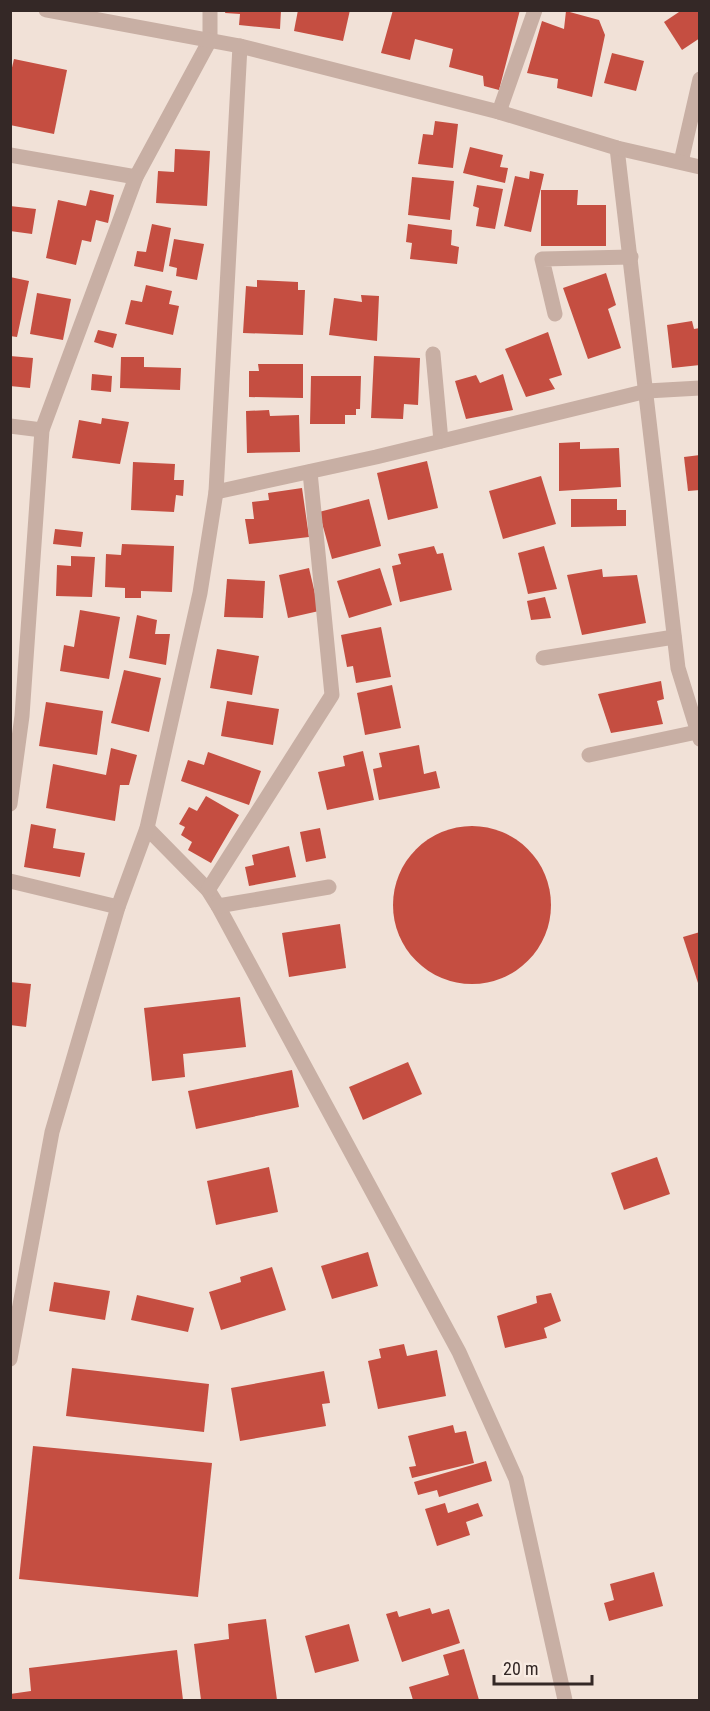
<svg xmlns="http://www.w3.org/2000/svg" width="710" height="1711" font-family="'Roboto Condensed',sans-serif">
<rect width="100%" height="100%" fill="#f1e1d7"/>
<g fill="#c54e41">
<polygon points="226,10 281,10 280,29 239,25 240,14 225,13"/>
<polygon points="298,10 350,10 343,41 294,31"/>
<polygon points="393,10 520,10 499,90 484,86 483,76 449,67 453,49 415,39 410,60 381,53"/>
<polygon points="682,10 700,10 700,38 682,50 664,22"/>
<polygon points="566,11 599,20 605,35 592,97 557,88 558,79 527,73 542,21 564,29"/>
<polygon points="612,53 644,61 636,91 604,83"/>
<polygon points="14,59 67,70 54,134 10,125 10,76"/>
<polygon points="435,121 458,124 453,168 418,164 423,134 433,135"/>
<polygon points="470,147 503,155 500,167 508,168 505,183 463,173"/>
<polygon points="175,149 210,151 207,206 156,203 158,171 174,172"/>
<polygon points="530,171 544,174 531,232 504,226 515,176 529,179"/>
<polygon points="412,177 454,181 450,220 408,215"/>
<polygon points="477,185 503,189 495,229 476,226 479,208 473,206"/>
<polygon points="90,190 114,195 108,223 96,220 91,242 82,240 76,265 46,258 58,200 86,206"/>
<polygon points="541,190 578,190 577,205 606,205 606,246 541,246"/>
<polygon points="10,206 36,209 32,234 10,231"/>
<polygon points="152,224 171,228 163,272 134,266 137,251 146,252"/>
<polygon points="408,224 452,230 451,245 459,247 457,264 410,259 412,243 406,242"/>
<polygon points="174,239 204,244 197,280 176,276 177,268 169,266"/>
<polygon points="606,273 616,305 608,309 621,348 588,359 563,288"/>
<polygon points="10,277 29,281 17,337 10,336"/>
<polygon points="257,280 298,282 298,290 305,290 303,335 243,333 246,286 257,287"/>
<polygon points="146,285 172,291 169,304 179,306 173,335 125,324 131,300 142,302"/>
<polygon points="37,293 71,299 63,340 30,334"/>
<polygon points="361,295 379,296 377,341 329,335 334,298 362,302"/>
<polygon points="692,321 694,329 700,328 700,365 672,368 667,325"/>
<polygon points="98,330 117,334 113,348 94,342"/>
<polygon points="548,332 562,375 549,379 555,389 526,397 505,349"/>
<polygon points="10,356 33,358 30,388 10,386"/>
<polygon points="374,356 420,358 418,405 404,404 403,419 371,418"/>
<polygon points="121,357 144,357 144,367 181,368 180,390 120,388"/>
<polygon points="258,364 303,364 303,398 249,397 249,371 259,371"/>
<polygon points="92,374 112,376 111,392 91,390"/>
<polygon points="503,374 513,410 466,419 455,381 476,375 480,383"/>
<polygon points="311,376 361,376 360,409 356,409 356,415 345,415 345,424 310,424"/>
<polygon points="269,410 270,416 299,415 300,452 247,453 246,411"/>
<polygon points="102,418 129,422 120,464 72,458 79,420 101,424"/>
<polygon points="580,442 580,449 619,448 621,487 559,491 559,443"/>
<polygon points="700,455 700,490 688,491 684,457"/>
<polygon points="427,461 438,508 388,520 377,473"/>
<polygon points="133,462 175,464 174,480 184,480 183,496 176,495 174,512 131,510"/>
<polygon points="541,476 556,524 503,539 489,491"/>
<polygon points="302,488 309,537 249,544 245,519 254,519 252,502 269,500 268,493"/>
<polygon points="369,499 381,546 332,559 319,512"/>
<polygon points="571,499 617,499 617,510 626,510 626,526 571,527"/>
<polygon points="55,529 83,532 81,547 53,544"/>
<polygon points="122,544 174,546 172,592 141,591 141,598 125,598 125,588 105,587 106,554 121,555"/>
<polygon points="434,546 437,554 443,553 452,590 400,602 392,566 401,564 398,554"/>
<polygon points="544,546 557,589 528,594 518,553"/>
<polygon points="71,556 95,557 92,597 56,596 57,565 71,566"/>
<polygon points="309,568 319,611 288,618 279,575"/>
<polygon points="380,568 392,605 349,618 337,581"/>
<polygon points="602,569 603,577 637,575 646,623 582,635 567,575"/>
<polygon points="227,579 265,581 263,618 224,617"/>
<polygon points="545,597 551,618 531,620 527,601"/>
<polygon points="80,610 120,617 109,679 60,671 64,645 74,647"/>
<polygon points="137,615 157,620 155,634 170,634 166,665 129,658"/>
<polygon points="381,627 391,677 356,683 353,666 347,667 341,635"/>
<polygon points="217,649 259,656 252,695 210,688"/>
<polygon points="124,670 161,678 149,732 111,723"/>
<polygon points="661,681 664,699 657,701 663,724 611,733 598,694"/>
<polygon points="392,685 401,728 365,735 357,693"/>
<polygon points="227,701 279,709 273,745 221,736"/>
<polygon points="46,702 103,711 97,755 39,746"/>
<polygon points="419,745 424,774 436,771 440,788 379,800 373,769 382,767 379,753"/>
<polygon points="111,748 137,755 129,785 120,785 115,821 46,808 53,764 106,775"/>
<polygon points="363,751 374,800 327,810 318,772 345,766 343,756"/>
<polygon points="208,752 261,771 249,805 181,781 188,760 204,765"/>
<polygon points="206,796 239,815 211,863 188,850 192,842 181,835 185,827 179,824 189,807 197,811"/>
<polygon points="31,824 56,829 53,848 85,853 80,877 24,867"/>
<circle cx="472" cy="905" r="79"/>
<polygon points="320,828 326,858 306,862 300,832"/>
<polygon points="289,846 296,877 249,886 245,867 254,865 252,855"/>
<polygon points="340,924 346,968 289,977 282,933"/>
<polygon points="700,932 700,986 699,986 683,937"/>
<polygon points="10,982 31,984 26,1027 10,1025"/>
<polygon points="240,997 246,1047 183,1054 185,1077 152,1081 144,1008"/>
<polygon points="408,1062 422,1094 363,1120 349,1087"/>
<polygon points="292,1070 299,1107 196,1129 188,1091"/>
<polygon points="657,1157 670,1194 624,1210 611,1173"/>
<polygon points="269,1167 278,1212 216,1225 207,1181"/>
<polygon points="368,1252 378,1286 332,1299 321,1266"/>
<polygon points="272,1267 286,1310 221,1330 209,1292 241,1282 240,1277"/>
<polygon points="54,1282 110,1291 105,1320 49,1311"/>
<polygon points="551,1293 561,1321 544,1328 547,1338 505,1348 497,1316 537,1303 536,1296"/>
<polygon points="137,1295 194,1308 188,1332 131,1320"/>
<polygon points="404,1344 407,1356 437,1350 446,1396 378,1409 368,1361 381,1358 379,1349"/>
<polygon points="72,1368 209,1384 204,1432 66,1416"/>
<polygon points="324,1371 330,1403 322,1404 326,1426 240,1441 231,1388"/>
<polygon points="453,1425 455,1433 466,1431 474,1463 412,1478 409,1467 416,1466 408,1436"/>
<polygon points="33,1446 212,1463 198,1597 19,1579"/>
<polygon points="486,1461 492,1481 439,1497 437,1490 418,1495 414,1482"/>
<polygon points="445,1503 448,1513 478,1503 483,1516 466,1522 470,1535 437,1546 425,1509"/>
<polygon points="654,1572 663,1606 609,1621 604,1603 614,1600 610,1584"/>
<polygon points="430,1608 432,1614 449,1609 460,1643 402,1662 386,1614 397,1611 399,1617"/>
<polygon points="266,1619 277,1700 201,1700 194,1644 229,1639 228,1624"/>
<polygon points="349,1624 359,1661 315,1673 305,1636"/>
<polygon points="464,1649 479,1700 413,1700 409,1687 449,1675 443,1655"/>
<polygon points="177,1650 183,1700 10,1700 10,1694 31,1691 29,1668"/>
</g>
<g fill="none" stroke-linecap="round" stroke-linejoin="round">
<g stroke="#c8afa4" stroke-width="15">
<polyline points="499,112 535,10"/>
<polyline points="617,148 678,668 700,739"/>
<polyline points="10,155 136,177"/>
<polyline points="681,162 700,79"/>
<polyline points="555,314 542,259 631,257"/>
<polyline points="433,354 441,441"/>
<polyline points="10,426 42,430"/>
<polyline points="216,492 376,457 647,391 700,388"/>
<polyline points="543,658 674,637"/>
<polyline points="589,755 697,732"/>
<polyline points="10,804 22,716 42,430 136,177 210,40 210,10"/>
<polyline points="147,828 208,890 218,906 459,1352 516,1479 565,1700"/>
<polyline points="10,881 118,907"/>
<polyline points="208,890 332,695 310,472"/>
<polyline points="218,906 329,887"/>
<polyline points="10,1359 52,1132 118,907 147,828 200,593 216,492 240,46"/>
</g>
<polyline stroke="#c8afa4" stroke-width="15" points="46,10 240,46 499,112 617,148 700,167"/>
</g>
<rect width="710" height="1711" fill="none" stroke="#342826" stroke-width="24"/>
<path d="M494 1675v9h98v-9" fill="none" stroke="#342826" stroke-width="3"/>
<text x="503" y="1675" font-size="18" fill="#342826" stroke="#f9ece3" stroke-width="4.5" paint-order="stroke">20 m</text>
</svg>
